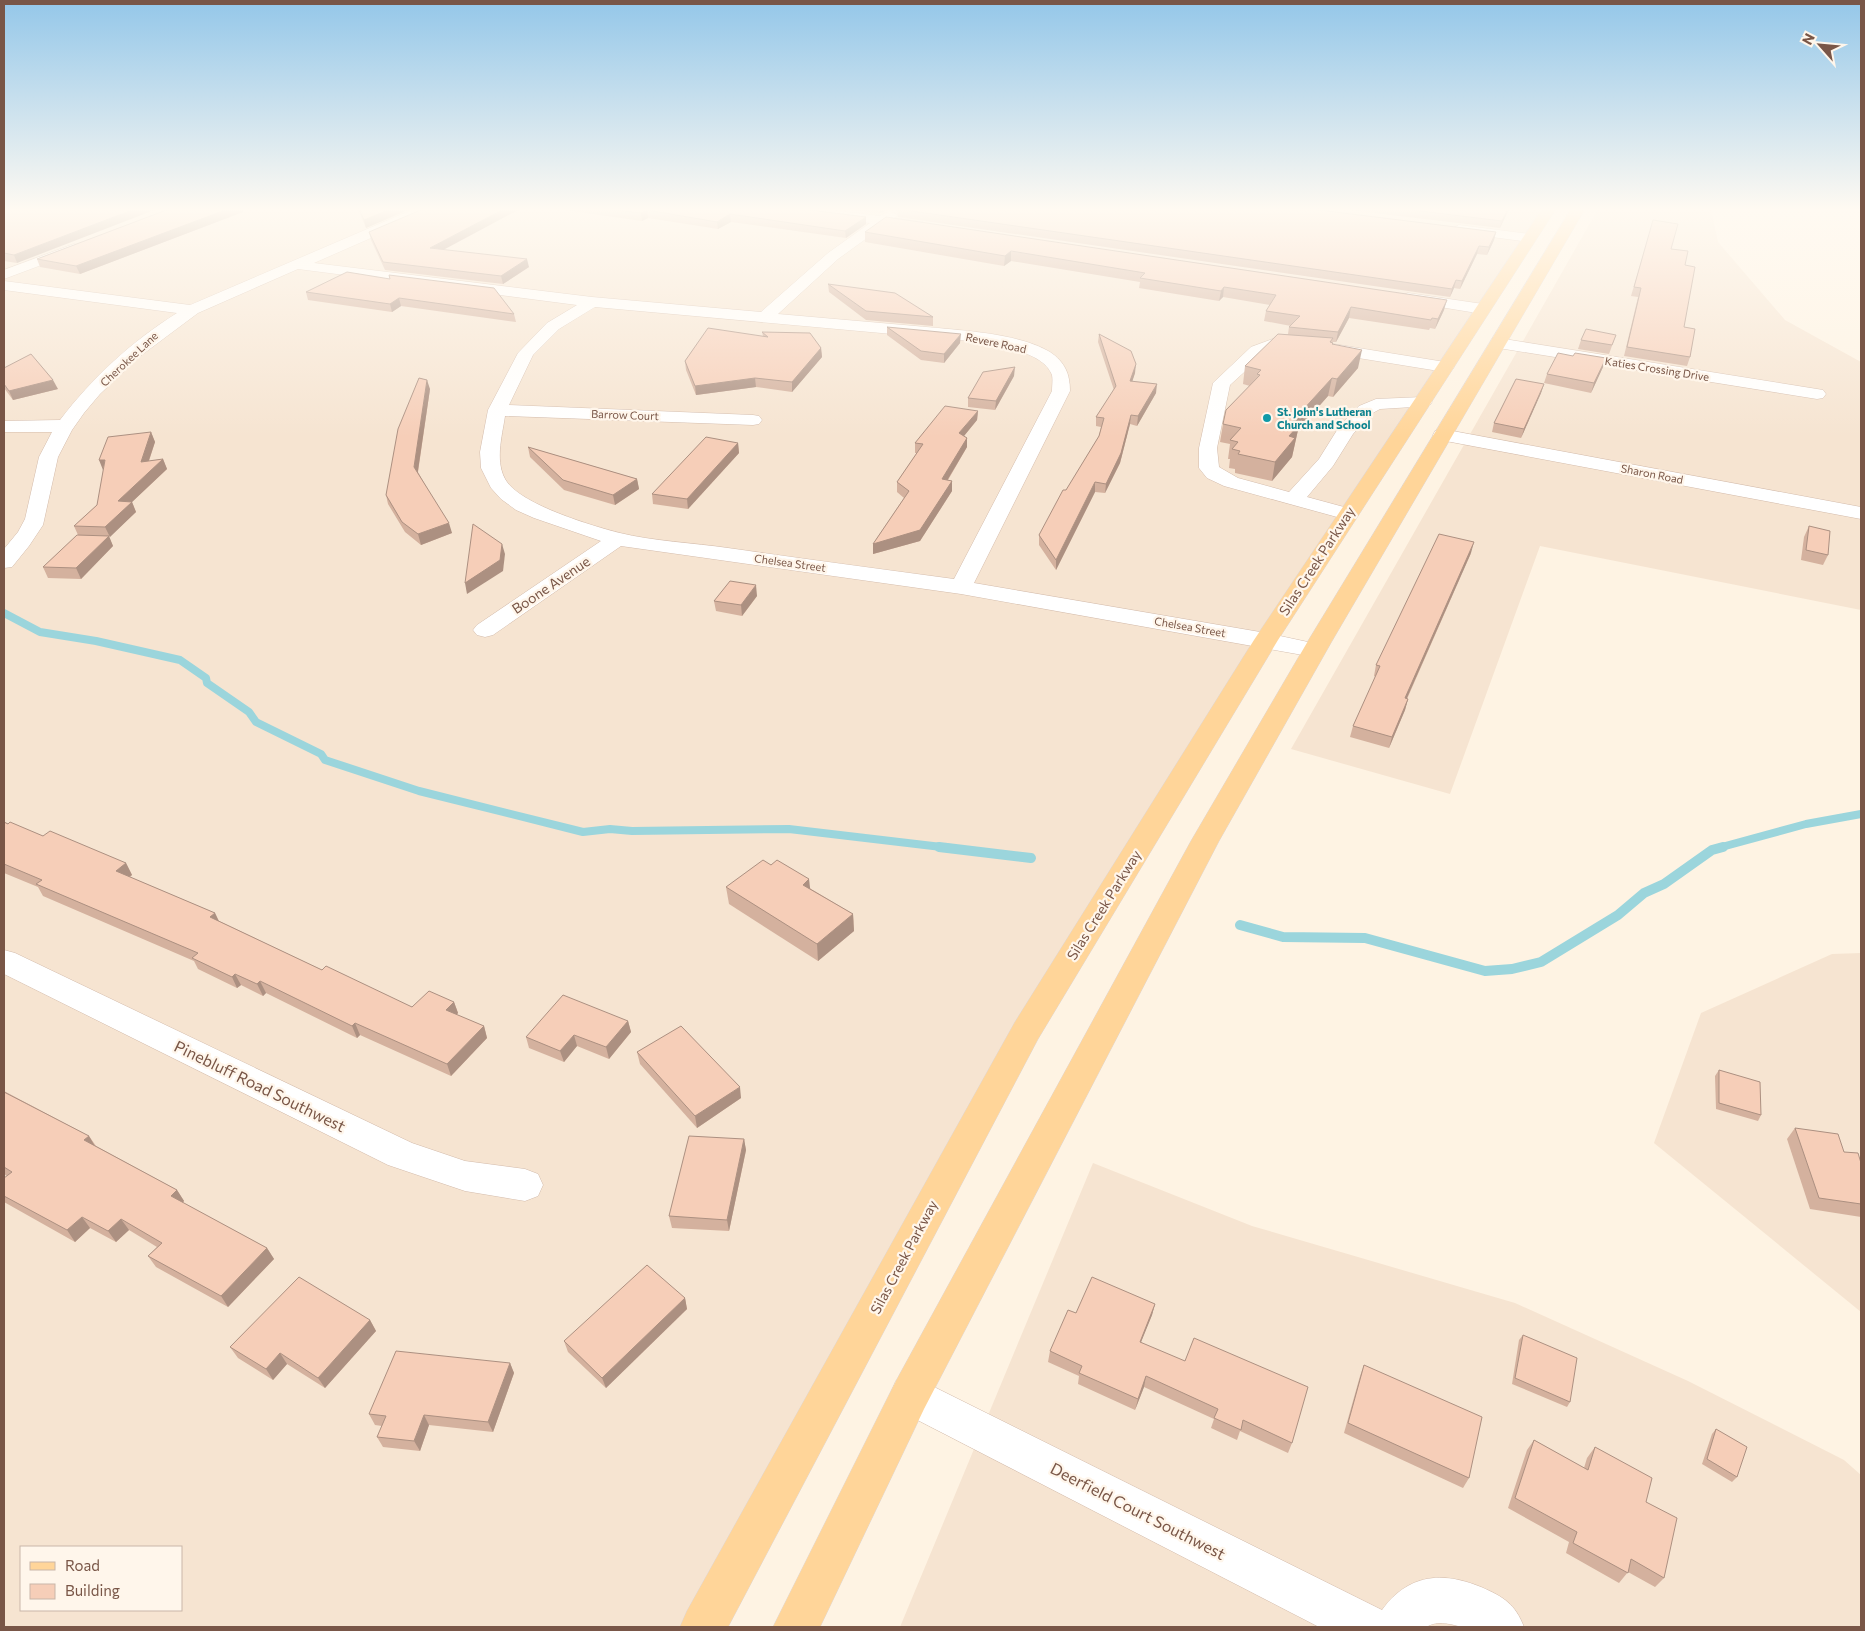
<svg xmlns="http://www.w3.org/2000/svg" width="1865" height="1631" font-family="Commissioner,sans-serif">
<rect width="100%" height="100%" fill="#fef3e3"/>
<g fill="#f6e4d1" fill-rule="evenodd">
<path d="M 4,209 L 1548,209 L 991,1096 L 703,1627 L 4,1627 ZM 21,1547 L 181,1547 L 181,1610 L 21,1610 Z"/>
<polygon points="1598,209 1711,209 1718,242 1785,320 1861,362 1861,610 1540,546 1450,794 1291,749"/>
<polygon points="1861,953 1861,1312 1654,1143 1701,1013 1832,954"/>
<polygon points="1093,1163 1252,1226 1515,1303 1688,1381 1844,1460 1861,1475 1861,1627 900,1627"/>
</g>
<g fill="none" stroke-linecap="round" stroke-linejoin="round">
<g stroke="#9bd5dc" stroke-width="8">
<polyline points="4,613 40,632 96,641 180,660 206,678 207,683 249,712 256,722 321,754 325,760 419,791 583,832 610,829 632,831 789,829 950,848"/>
<polyline points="1718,848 1806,824 1861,814"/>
</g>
<g stroke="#9bd5dc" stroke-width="10">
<polyline points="939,847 1031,858"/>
<polyline points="1240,925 1283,937 1365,938 1485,971 1512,969 1541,962 1618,915 1644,893 1664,884 1712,850 1723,847"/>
</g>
<g stroke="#d3bbab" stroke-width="1">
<g id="minor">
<path d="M 414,209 L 432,209 L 430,212 L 314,263 L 592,297 L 761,312 L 828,253 L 870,223 L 790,213 L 785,212 L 783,209 L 821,209 L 880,216 L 890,211 L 897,215 L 895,218 L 923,222 L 925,225 L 918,229 L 885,225 L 838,259 L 778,314 C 824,318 869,322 915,326 C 954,330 1017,332 1050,352 C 1065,362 1070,374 1070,391 L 974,583 L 1266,633 L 1322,645 L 1326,650 L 1322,655 L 1314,657 L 961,594 L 621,546 L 493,635 L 485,637 L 477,635 L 473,630 L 477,625 L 601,541 L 534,518 L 516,510 L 501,499 L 491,488 L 481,468 L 480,452 L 488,410 L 518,353 L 547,323 L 577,305 L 298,269 L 198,313 L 139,357 L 100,394 L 84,413 L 72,430 L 58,457 L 43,525 L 29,546 L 12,567 L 4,568 L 4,549 L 18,532 L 25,519 L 39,457 L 52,432 L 4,432 L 4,421 L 60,420 C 92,378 132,341 177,313 L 4,290 L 4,281 L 190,305 ZM 595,307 L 970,341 C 992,345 1043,350 1052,375 C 1053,380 1052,386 1052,391 L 954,579 C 879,569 804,559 728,548 C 694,543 652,541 620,533 C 592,526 523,505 507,482 C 494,463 502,437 505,416 L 753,425 L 759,424 L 762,420 L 759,416 L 753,415 L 509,405 L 533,355 L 559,329 Z"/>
<polygon points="1459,225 1529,234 1536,238 1529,242 1454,232 1452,229"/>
<polygon points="74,244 79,245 81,248 79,251 4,279 4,270"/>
<polygon points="1408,293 1483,304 1489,306 1491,309 1489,312 1483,314 1403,301 1400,298 1403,295"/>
<polygon points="1498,338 1817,389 1823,390 1826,394 1823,398 1817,399 1492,347 1490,343 1492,339"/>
<polygon points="1273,339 1315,341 1445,362 1451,363 1454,367 1451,371 1445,372 1315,351 1275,349 1263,355 1230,385 1217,448 1219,467 1238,478 1289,492 1319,459 1339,427 1359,406 1376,399 1423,397 1429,398 1432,402 1429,406 1380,409 1371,414 1353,434 1333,466 1307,497 1355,510 1358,514 1355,518 1348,520 1224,486 1207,478 1199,468 1199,448 1213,383 1251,347"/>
<polygon points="1442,429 1861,507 1861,519 1435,439 1433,435 1435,431"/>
<polygon points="4,950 15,953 412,1143 465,1161 525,1169 538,1174 543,1185 538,1196 525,1201 465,1191 388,1165 4,974"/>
<path d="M 910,1375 L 1382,1610 C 1408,1574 1442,1571 1481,1587 C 1504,1597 1515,1604 1524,1627 C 1510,1628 1478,1630 1464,1627 C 1451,1625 1439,1619 1426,1627 L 1319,1627 L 896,1409 L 890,1395 L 896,1381 Z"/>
</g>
</g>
<g stroke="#dfd6d3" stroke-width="1">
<g id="major">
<polygon points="1542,209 1556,209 1278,640 1038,1039 728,1627 680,1627 687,1611 1015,1022 1254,640"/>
<polygon points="1571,209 1585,209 1332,641 1219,841 924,1409 820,1627 773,1627 896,1381 1191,841 1308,641"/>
</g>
</g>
<use href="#minor" fill="#fff" fill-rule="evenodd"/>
<use href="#major" fill="#ffd599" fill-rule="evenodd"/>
</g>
<g fill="#d4b19e">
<polygon points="4,209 17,263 4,261"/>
<polygon points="169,209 242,209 243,212 80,274 40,267 37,259"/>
<polygon points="358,209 410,209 366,228"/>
<polygon points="558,209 802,209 866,217 866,224 846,238 731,222 718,229 648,218 642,221"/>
<polygon points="839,209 1311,209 1496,232 1494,240 1487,255 1477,254 1460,289 1454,288 1450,297 898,217 897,211 890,209 880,213"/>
<polygon points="1341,209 1509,209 1500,228"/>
<polygon points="1651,228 1671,249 1685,265 1684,327 1690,357 1687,366 1624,356 1638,297 1631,296"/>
<polygon points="369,232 444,250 529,267 503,284 385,270 371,240"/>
<polygon points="865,232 1444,310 1435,329 1430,328 1429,330 1349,318 1336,342 1332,342 1333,344 1358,368 1333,397 1328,396 1298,430 1292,457 1272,481 1235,473 1235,469 1229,468 1230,459 1228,459 1230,444 1220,442 1223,424 1250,386 1243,384 1245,366 1288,334 1289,327 1291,326 1264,321 1266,311 1270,305 1223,297 1219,301 1139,288 1140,282 1011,261 1004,266 865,242"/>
<polygon points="389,275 514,314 516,322 401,306 392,312 308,300 306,292 390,279"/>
<polygon points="828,284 933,317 933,326 866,320 829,292"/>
<polygon points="887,327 960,343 944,363 921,360 887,335"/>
<polygon points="762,332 821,348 822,357 792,392 756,387 696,395 686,370 685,361 763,336"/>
<polygon points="1099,334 1135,373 1132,382 1156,393 1137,426 1130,424 1120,463 1105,493 1095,492 1056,570 1039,545 1039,535 1099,436 1101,427 1096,426 1096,417 1114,390 1098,342"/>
<polygon points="1616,335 1609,354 1578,349 1581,340"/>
<polygon points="1603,367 1591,393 1544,383 1547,374"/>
<polygon points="4,368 58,389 13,400 4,388"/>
<polygon points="1014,376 995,410 968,407 968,398"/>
<polygon points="1544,384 1541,393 1521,438 1492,432 1494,423"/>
<polygon points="430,389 418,472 452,533 421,545 405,532 388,504 386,495"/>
<polygon points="978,411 977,420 964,436 967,438 967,447 948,480 952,481 952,491 920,541 873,554 873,544 904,498 897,492 897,482 917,453 915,453 915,443"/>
<polygon points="151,432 155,442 149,461 163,459 167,469 132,502 136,512 109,537 113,546 81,579 48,578 43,567 78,535 74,526 97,505"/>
<polygon points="738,443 739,453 688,509 653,504 652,494"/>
<polygon points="528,447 637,479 639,489 615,505 564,490 530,457"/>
<polygon points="1809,526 1828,555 1823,565 1801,560 1804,537"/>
<polygon points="1471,553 1407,699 1408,699 1405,710 1389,748 1350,737 1353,726 1376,677 1374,676 1376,665"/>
<polygon points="757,596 742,616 716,611 714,601"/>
<polygon points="4,822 43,836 126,863 132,875 130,877 215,913 219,921 322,970 412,1007 454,1002 458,1013 457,1015 484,1026 487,1038 451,1076 360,1035 357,1038 266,993 263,996 241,985 237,988 198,969 194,961 43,896 38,887 4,873"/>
<polygon points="771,865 853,914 854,931 818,961 729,904 726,887"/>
<polygon points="628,1021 631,1032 609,1059 577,1046 564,1062 529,1048 526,1037"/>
<polygon points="637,1052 741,1098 697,1128 640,1064"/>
<polygon points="1719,1070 1761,1115 1758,1121 1716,1109 1715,1076"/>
<polygon points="4,1091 89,1136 96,1146 177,1190 184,1201 183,1203 267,1248 274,1259 228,1307 156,1267 148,1256 157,1247 129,1230 116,1242 90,1228 75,1242 4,1202 4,1178 7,1176 4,1174"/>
<polygon points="1795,1128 1844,1152 1861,1163 1861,1217 1810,1209 1787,1139"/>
<polygon points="744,1139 746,1150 729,1231 672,1228 669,1216"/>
<polygon points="685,1298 687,1309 606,1388 568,1352 564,1341"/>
<polygon points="1155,1304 1152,1315 1141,1342 1292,1443 1288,1453 1240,1431 1237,1440 1211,1428 1214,1419 1144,1387 1135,1410 1078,1384 1079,1376 1048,1362 1050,1351 1076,1313"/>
<polygon points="370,1320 376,1331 325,1388 287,1364 273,1380 238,1358 230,1347"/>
<polygon points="1523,1335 1570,1402 1567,1407 1512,1384 1519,1340"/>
<polygon points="510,1363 514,1373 493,1432 429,1425 420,1451 383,1447 377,1437 382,1426 375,1425 369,1414"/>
<polygon points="1364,1365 1469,1478 1463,1488 1344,1433 1360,1376"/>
<polygon points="1716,1429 1737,1477 1732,1482 1702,1464 1712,1434"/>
<polygon points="1534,1440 1584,1468 1587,1458 1595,1447 1646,1502 1664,1578 1655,1587 1628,1572 1619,1583 1566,1553 1569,1542 1508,1508 1527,1450"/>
</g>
<g fill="#ac9081">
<polygon points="135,209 157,209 17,263 14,255"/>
<polygon points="228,209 242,209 243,212 80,274 76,266"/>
<polygon points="390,209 410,209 366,228 364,220"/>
<polygon points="504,209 520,209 432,256 430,248"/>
<polygon points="880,209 890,209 880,213"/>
<polygon points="1508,209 1509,209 1500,228 1502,221"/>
<polygon points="647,210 648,218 642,221 641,213"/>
<polygon points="730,214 731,222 718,229 717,222"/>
<polygon points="866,217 866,224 846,238 845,231"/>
<polygon points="1496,232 1494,240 1487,255 1489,247"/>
<polygon points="1479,246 1477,254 1460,289 1462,281"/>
<polygon points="1011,251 1011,261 1004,266 1005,256"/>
<polygon points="527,259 529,267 503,284 501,276"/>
<polygon points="1456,280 1454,288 1450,297 1452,289"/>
<polygon points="1224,287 1223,297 1219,301 1221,291"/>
<polygon points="399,298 401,306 392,312 390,304"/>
<polygon points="1447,300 1444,310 1435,329 1438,319"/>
<polygon points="1351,307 1349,318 1336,342 1338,332"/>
<polygon points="961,334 960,343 944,363 944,354"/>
<polygon points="821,348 822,357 792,392 792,382"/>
<polygon points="1362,350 1358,368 1333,397 1337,379"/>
<polygon points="1606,358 1603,367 1591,393 1594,383"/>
<polygon points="1136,364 1135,373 1129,391 1130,381"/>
<polygon points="1015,367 1014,376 995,410 996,401"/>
<polygon points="755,378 756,387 696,395 695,386"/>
<polygon points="1332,378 1328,396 1298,430 1292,457 1272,481 1275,462 1291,423"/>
<polygon points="53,380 58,389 13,400 9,391"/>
<polygon points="427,380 430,389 417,477 414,467"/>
<polygon points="1157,384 1156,393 1137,426 1138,416"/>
<polygon points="1544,384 1541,393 1521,438 1524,429"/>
<polygon points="978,411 977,420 959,442 959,433"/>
<polygon points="1131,415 1130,424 1120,463 1105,493 1106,484"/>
<polygon points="151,432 155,442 145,472 141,462"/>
<polygon points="967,438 967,447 942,489 942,479"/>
<polygon points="738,443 739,453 688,509 687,499"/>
<polygon points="163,459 167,469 132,502 136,512 110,537 105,527 118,501"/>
<polygon points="99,460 105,460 103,470"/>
<polygon points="637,479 639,489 615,505 613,495"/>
<polygon points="952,481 952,491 920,541 873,554 873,544"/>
<polygon points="1095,482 1095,492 1056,570 1056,560"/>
<polygon points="449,523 452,533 421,545 418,534"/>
<polygon points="109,536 113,546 81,579 76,568"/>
<polygon points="1474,542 1471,553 1402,709 1405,698"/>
<polygon points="502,544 505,554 503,571 467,594 465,583"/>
<polygon points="756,585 757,596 742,616 741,605"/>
<polygon points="1408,699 1405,710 1389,748 1392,737"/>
<polygon points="126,863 132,875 122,882 116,871"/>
<polygon points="809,879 811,896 803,885"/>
<polygon points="215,913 220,924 210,917"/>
<polygon points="853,914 854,931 818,961 817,944"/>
<polygon points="235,974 241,985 237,988 232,977"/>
<polygon points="260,981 266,993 263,996 257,984"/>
<polygon points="454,1002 458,1013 450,1021 446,1010"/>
<polygon points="628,1021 631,1032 609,1059 606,1047"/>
<polygon points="355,1023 360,1035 357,1038 352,1026"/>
<polygon points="484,1026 487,1038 451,1076 447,1064"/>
<polygon points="574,1035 577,1046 564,1062 560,1051"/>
<polygon points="740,1087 741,1098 697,1128 695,1116"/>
<polygon points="89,1136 96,1148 84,1140"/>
<polygon points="744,1139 746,1150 729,1231 727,1220"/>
<polygon points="177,1190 184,1201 178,1207 171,1196"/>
<polygon points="82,1217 90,1228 75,1242 67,1230"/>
<polygon points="121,1219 129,1230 116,1242 108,1231"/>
<polygon points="267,1248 274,1259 228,1307 221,1296"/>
<polygon points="685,1298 687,1309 606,1388 602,1378"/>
<polygon points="1155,1304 1152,1315 1137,1352 1140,1342"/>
<polygon points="370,1320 376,1331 325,1388 318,1378"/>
<polygon points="280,1353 287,1364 273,1380 266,1369"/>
<polygon points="510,1363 514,1373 493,1432 488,1422"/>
<polygon points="1146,1376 1144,1387 1135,1410 1138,1399"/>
<polygon points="424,1415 429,1425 420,1451 414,1441"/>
</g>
<g fill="#f6ceb8" stroke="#ac9081">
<polygon points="4,209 135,209 14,255 4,253"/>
<polygon points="169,209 228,209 76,266 37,259"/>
<polygon points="359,209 390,209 364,220"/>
<polygon points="423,209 504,209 430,248 527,259 501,276 383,262 369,232"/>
<polygon points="609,209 802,209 866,217 845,231 730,214 717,222 647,210 641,213"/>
<polygon points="898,209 1311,209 1496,232 1489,247 1479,246 1462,281 1456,280 1452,289"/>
<polygon points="1404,209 1508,209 1502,221"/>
<polygon points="886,217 1447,300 1438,319 1432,318 1431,320 1351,307 1338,332 1289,327 1300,316 1266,311 1276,295 1224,287 1221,291 1140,278 1145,273 1011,251 1005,256 865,232"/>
<polygon points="1653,220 1678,224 1671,249 1688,251 1685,265 1695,267 1684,327 1695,329 1690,357 1627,347 1641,288 1634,287"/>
<polygon points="347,272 390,279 389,275 494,288 514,314 399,298 390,304 306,292"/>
<polygon points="828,284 895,293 933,317 866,311"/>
<polygon points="887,327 961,334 944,354 921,351"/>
<polygon points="708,328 768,337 762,332 810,333 821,348 792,382 755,378 695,386 685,361"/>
<polygon points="1586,329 1616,335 1612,345 1581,340"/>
<polygon points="1099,334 1131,351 1136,364 1130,381 1157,384 1138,416 1131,415 1121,453 1106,484 1095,482 1056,560 1039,535 1063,490 1066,490 1099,436 1104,418 1096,417 1116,386"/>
<polygon points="1278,334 1333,338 1330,342 1333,343 1332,344 1362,350 1337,379 1332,378 1291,423 1299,425 1289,436 1295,438 1275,462 1238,454 1240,451 1232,449 1238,442 1230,440 1241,428 1223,424 1226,410 1260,375 1257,374 1261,370 1245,366"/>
<polygon points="1558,353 1573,356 1575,353 1606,358 1594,383 1547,374"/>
<polygon points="31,354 53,380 9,391 4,384 4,368"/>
<polygon points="1015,367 996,401 968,398 983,372"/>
<polygon points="419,378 427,380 414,467 449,523 418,534 402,522 386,495 398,429"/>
<polygon points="1516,379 1544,384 1524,429 1494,423"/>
<polygon points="945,406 978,411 959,433 967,438 942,479 952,481 920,530 873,544 909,491 897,482 923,444 915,443"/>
<polygon points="151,432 141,462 163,459 118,501 132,502 105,527 74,526 97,505 105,460 99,460 108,437"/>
<polygon points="706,437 738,443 687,499 652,494"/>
<polygon points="528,447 637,479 613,495 563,480"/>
<polygon points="473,524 502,544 500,560 465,583"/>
<polygon points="1809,526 1830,531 1828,555 1806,550"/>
<polygon points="1439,534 1474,542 1405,698 1408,699 1392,737 1353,726 1380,666 1376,665"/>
<polygon points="77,535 109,536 76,568 43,567"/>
<polygon points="730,581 756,585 741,605 714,601"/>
<polygon points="4,822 8,824 10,822 43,836 50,831 126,863 116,871 215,913 210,917 322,970 326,966 412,1007 429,991 454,1002 446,1010 484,1026 447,1064 355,1023 352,1026 260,981 257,984 235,974 232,977 192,958 198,953 36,884 42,880 4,864"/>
<polygon points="763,860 771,865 777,860 809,879 803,885 853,914 817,944 726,887"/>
<polygon points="563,995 628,1021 606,1047 574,1035 560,1051 526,1037"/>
<polygon points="681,1026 740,1087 695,1116 637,1052"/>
<polygon points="1719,1070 1760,1082 1761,1115 1719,1103"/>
<polygon points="4,1092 89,1136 84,1140 177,1190 171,1196 267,1248 221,1296 148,1256 162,1243 121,1219 108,1231 82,1217 67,1230 4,1196 4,1178 12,1172 4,1167"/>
<polygon points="1795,1128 1838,1134 1844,1152 1858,1153 1861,1163 1861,1204 1819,1198"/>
<polygon points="689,1136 744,1139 727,1220 669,1216"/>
<polygon points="647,1265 685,1298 602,1378 564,1341"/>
<polygon points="299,1277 370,1320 318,1378 280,1353 266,1369 230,1347"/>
<polygon points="1092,1277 1155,1304 1140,1342 1185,1361 1194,1338 1308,1387 1292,1443 1243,1420 1241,1430 1214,1418 1218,1409 1146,1376 1138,1399 1079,1373 1082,1366 1050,1351 1068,1310 1076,1313"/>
<polygon points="1523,1335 1577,1358 1570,1402 1515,1378"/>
<polygon points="396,1351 510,1363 488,1422 424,1415 414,1441 377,1437 386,1416 369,1414"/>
<polygon points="1364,1365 1482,1417 1469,1478 1348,1423"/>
<polygon points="1716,1429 1747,1447 1737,1477 1707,1459"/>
<polygon points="1534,1440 1588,1470 1595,1447 1652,1478 1646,1502 1677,1518 1664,1578 1631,1559 1628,1573 1573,1543 1577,1532 1515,1498"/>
</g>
<linearGradient id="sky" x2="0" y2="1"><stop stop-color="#94c7e9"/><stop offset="0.48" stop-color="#fffaf2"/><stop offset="1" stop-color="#fffaf2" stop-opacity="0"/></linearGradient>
<rect width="1865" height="437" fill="url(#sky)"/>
<circle fill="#0f9aa8" stroke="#fff6eb" stroke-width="2" cx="1267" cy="418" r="5"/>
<g text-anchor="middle" stroke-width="4.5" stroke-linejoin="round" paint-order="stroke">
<g font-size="11" fill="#795647" stroke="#fff6eb">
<text transform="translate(996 343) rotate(12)" y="4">Revere Road</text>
<text transform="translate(129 359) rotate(-43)" y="4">Cherokee Lane</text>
<text transform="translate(1657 369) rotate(9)" y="4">Katies Crossing Drive</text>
<text transform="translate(625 415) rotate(2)" y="4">Barrow Court</text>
<text transform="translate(1652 474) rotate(11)" y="4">Sharon Road</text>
<text transform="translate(790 563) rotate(8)" y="4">Chelsea Street</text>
<text transform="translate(1190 627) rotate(10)" y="4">Chelsea Street</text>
</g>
<g font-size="11" font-weight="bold" fill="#0d838f" stroke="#fff6eb" text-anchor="start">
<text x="1277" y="416">St. John's Lutheran<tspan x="1277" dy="13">Church and School</tspan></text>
</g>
<g font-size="14" fill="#795647" stroke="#fff6eb">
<text transform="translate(1317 561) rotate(-57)" y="5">Silas Creek Parkway</text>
<text transform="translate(551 585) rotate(-34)" y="5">Boone Avenue</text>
<text transform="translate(1104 905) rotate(-58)" y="5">Silas Creek Parkway</text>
<text transform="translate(904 1257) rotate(-62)" y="5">Silas Creek Parkway</text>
</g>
<g font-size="16" fill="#795647" stroke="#fff6eb">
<text transform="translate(260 1086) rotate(26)" y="6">Pinebluff Road Southwest</text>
<text transform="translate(1138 1511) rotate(27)" y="6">Deerfield Court Southwest</text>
</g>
</g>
<rect width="1865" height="1631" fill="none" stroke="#795647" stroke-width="10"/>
<rect x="20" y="1546" width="162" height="65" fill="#fff6eb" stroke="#c9b6a9"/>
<rect x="30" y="1562" width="25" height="8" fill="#ffd599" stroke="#c9b6a9"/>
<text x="65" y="1571" font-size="15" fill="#795647">Road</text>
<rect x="30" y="1584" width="25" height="15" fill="#f6ceb8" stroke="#c9b6a9"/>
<text x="65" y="1596" font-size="15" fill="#795647">Building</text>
<g transform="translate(1820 45) rotate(297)" stroke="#fff6eb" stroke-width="4" paint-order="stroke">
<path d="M0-4L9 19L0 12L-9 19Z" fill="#795647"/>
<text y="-8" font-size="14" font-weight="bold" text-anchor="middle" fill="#795647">N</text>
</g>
</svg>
